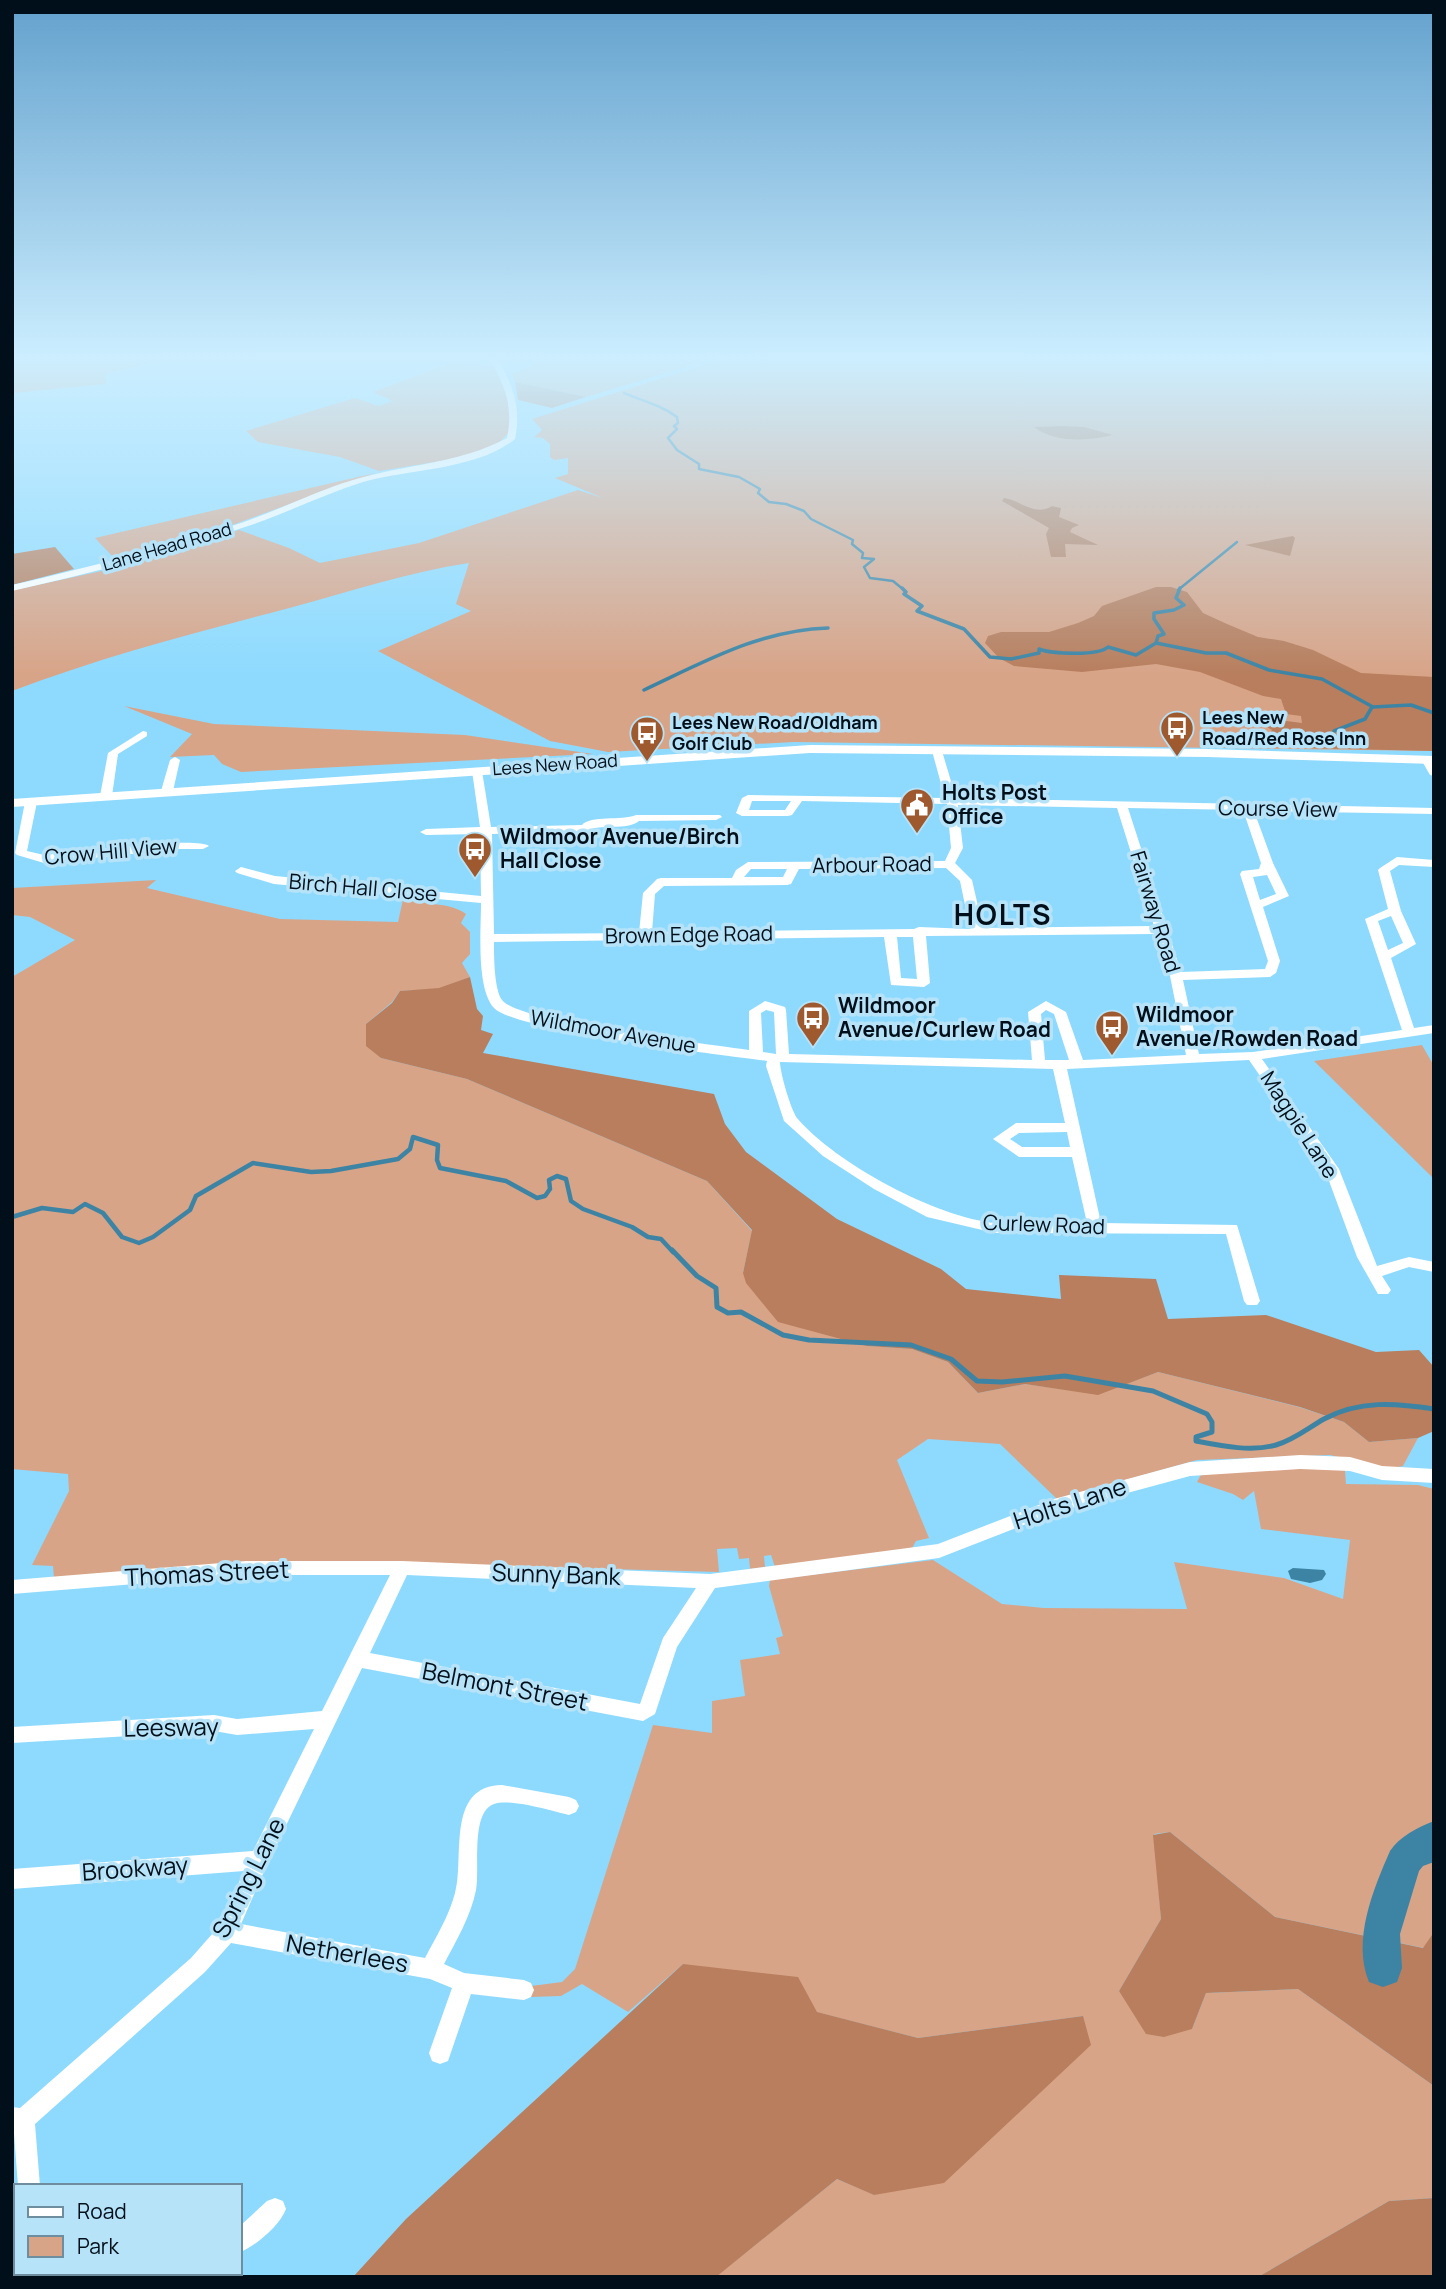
<svg xmlns="http://www.w3.org/2000/svg" width="1446" height="2289" font-family="Manrope,sans-serif">
<rect width="100%" height="100%" fill="#8edafe"/>
<g fill="#d8a488">
<polygon points="12,355 186,355 105,374 106,384 13,393"/>
<polygon points="555,355 726,355 586,397 515,382 512,374"/>
<path d="M 736,355 L 1434,355 L 1434,751 L 794,742 L 608,752 L 550,741 L 378,651 L 471,611 L 456,604 L 469,563 C 409,572 351,591 293,607 C 198,632 104,656 12,691 L 14,590 L 125,566 L 239,530 L 289,548 L 320,563 L 419,543 L 578,490 L 603,498 L 555,478 L 568,474 L 568,458 L 554,460 L 550,457 L 550,444 L 543,438 L 534,437 L 542,430 L 532,419 Z"/>
<polygon points="450,363 494,366 506,387 511,430 498,444 472,456 379,471 340,457 258,442 246,431 355,398 379,406 393,401 373,392"/>
<polygon points="375,473 224,528 116,560 95,538"/>
<polygon points="124,706 214,724 465,735 593,754 241,772 222,764 214,755 170,757 192,734"/>
<path d="M 156,880 L 147,888 L 280,919 L 398,922 L 404,895 C 424,908 447,900 466,914 L 461,923 L 470,932 L 470,954 L 462,963 L 470,977 L 439,989 L 400,991 L 392,1002 L 366,1024 L 381,1058 L 467,1079 L 707,1181 L 752,1231 L 743,1273 L 867,1346 L 912,1349 L 948,1362 L 978,1393 L 1025,1384 L 1098,1394 L 1158,1372 L 1299,1407 L 1344,1422 L 1369,1442 L 1418,1438 L 1403,1466 L 1388,1469 L 1330,1455 L 1197,1460 L 1057,1499 L 1000,1444 L 928,1439 L 897,1460 L 929,1538 L 916,1541 L 910,1552 L 775,1567 L 771,1555 L 764,1556 L 765,1567 L 750,1569 L 749,1558 L 739,1559 L 737,1548 L 717,1549 L 719,1572 L 390,1563 L 54,1579 L 53,1566 L 32,1565 L 69,1491 L 68,1474 L 12,1469 L 12,977 L 75,940 L 30,917 L 12,915 L 12,888 Z"/>
<polygon points="1422,1045 1434,1066 1434,1179 1314,1061"/>
<polygon points="1295,1465 1345,1470 1346,1484 1418,1485 1434,1489 1434,1932 1424,1948 1275,1917 1170,1832 1154,1834 1161,1919 1119,1991 1192,2029 1206,1993 1298,1989 1434,2086 1434,2198 1389,2201 1258,2277 715,2277 837,2179 875,2195 1083,2016 918,2038 816,2012 683,1964 628,2012 582,1984 561,1996 530,1997 531,1986 562,1982 575,1969 653,1725 712,1733 712,1701 745,1696 740,1660 780,1654 776,1638 783,1636 769,1586 770,1580 933,1560 1002,1604 1044,1608 1187,1609 1174,1562 1284,1578 1343,1599 1350,1540 1261,1529 1254,1491 1243,1500 1233,1494 1197,1482 1203,1471"/>
</g>
<g fill="#b87e5d">
<polygon points="515,382 586,397 552,408 518,400"/>
<path d="M 1063,426 L 1084,427 L 1113,435 C 1088,441 1055,443 1034,427 Z"/>
<path d="M 1004,498 C 1020,500 1035,517 1052,506 L 1061,508 L 1059,517 L 1079,525 L 1072,528 L 1070,532 L 1098,545 L 1065,544 L 1066,557 L 1051,557 L 1046,534 L 1049,528 L 1002,501 Z"/>
<polygon points="1293,536 1295,538 1290,556 1245,545"/>
<polygon points="55,547 74,569 12,585 12,554"/>
<polygon points="1156,587 1171,587 1187,592 1203,613 1227,624 1258,637 1284,641 1313,650 1361,673 1434,677 1434,751 1261,747 1272,730 1262,724 1269,719 1302,723 1301,716 1286,714 1281,699 1263,696 1200,672 1156,664 1082,672 1014,666 999,658 985,643 988,636 1001,632 1049,632 1078,623 1094,616 1102,606"/>
<polygon points="470,977 477,1009 483,1016 481,1030 493,1034 483,1053 714,1094 725,1124 746,1152 837,1219 941,1269 966,1289 1061,1299 1059,1275 1156,1279 1168,1319 1266,1315 1376,1352 1419,1350 1434,1367 1434,1431 1418,1438 1369,1442 1344,1422 1300,1407 1158,1372 1098,1395 1025,1384 978,1393 948,1362 912,1349 867,1346 778,1322 746,1283 743,1273 752,1230 707,1181 467,1079 381,1058 366,1046 366,1024 392,1003 400,991 439,988"/>
<polygon points="1170,1832 1275,1917 1423,1948 1434,1932 1434,2086 1298,1989 1206,1993 1192,2029 1164,2037 1146,2034 1119,1991 1161,1919 1153,1835"/>
<polygon points="683,1964 798,1977 817,2012 918,2038 1083,2016 1091,2045 944,2183 874,2195 837,2179 716,2277 353,2277 406,2219"/>
<polygon points="1434,2198 1434,2277 1258,2277 1389,2201"/>
</g>
<polygon fill="#3d84a4" points="1293,1568 1324,1570 1326,1574 1322,1580 1310,1583 1291,1579 1288,1571"/>
<g fill="none" stroke-linecap="round" stroke-linejoin="round">
<g stroke="#3d84a4" stroke-width="2.5">
<path d="M 624,393 C 643,401 661,405 677,417 L 678,423 L 674,426 L 677,429 L 668,438 L 677,450 L 699,464 L 699,469 L 739,477 L 760,489 L 758,493 L 769,502 L 786,504 L 804,511 L 811,519 L 853,540 L 852,544 L 863,553 L 862,558 L 874,559 L 864,567 L 870,578 L 893,581 L 904,590"/>
<polyline points="1178,590 1237,542"/>
</g>
<g stroke="#3d84a4" stroke-width="3.5">
<path d="M 902,588 L 906,592 L 904,594 L 922,606 L 917,611 L 964,629 L 990,657 L 1011,659 L 1039,653 L 1039,649 C 1052,654 1099,656 1108,647 L 1136,655 L 1156,643 L 1158,636 L 1164,634 L 1154,619 L 1154,613 L 1174,610 L 1184,605 L 1176,598 L 1180,588"/>
<polyline points="1156,643 1206,653 1226,653 1269,670 1322,679 1373,707 1411,705 1434,713"/>
<path d="M 644,690 C 704,662 760,630 828,628"/>
<polyline points="1334,731 1365,719 1372,707"/>
</g>
<polyline stroke="#3d84a4" stroke-width="4.5" points="12,1217 42,1208 73,1212 85,1204 103,1213 122,1237 139,1243 153,1237 190,1210 196,1196 253,1163 311,1172 331,1171 398,1159 410,1149 413,1137 438,1145 437,1160 440,1168 506,1181 537,1198 545,1196 550,1189 549,1180 557,1176 566,1179 571,1201 583,1209 632,1227 648,1237 661,1239 673,1252"/>
<path stroke="#3d84a4" stroke-width="5" d="M 672,1250 L 697,1276 L 716,1288 L 717,1307 L 728,1313 L 741,1312 L 783,1335 L 809,1340 L 911,1345 L 951,1359 L 977,1381 L 1002,1382 L 1065,1376 L 1153,1391 L 1207,1414 L 1212,1422 L 1212,1432 L 1196,1437 L 1196,1441 C 1222,1446 1251,1452 1276,1445 C 1294,1440 1308,1428 1324,1419 C 1359,1400 1396,1403 1434,1409"/>
<path fill="#3d84a4" fill-rule="evenodd" d="M 1434,1821 L 1434,1862 L 1423,1866 L 1419,1871 L 1400,1934 L 1402,1968 L 1397,1982 L 1383,1987 L 1369,1982 C 1352,1940 1373,1890 1390,1851 C 1399,1837 1418,1827 1434,1821 Z"/>
<g fill="#fff" fill-rule="evenodd">
<path d="M 487,355 L 495,355 C 512,383 522,406 515,439 C 477,470 409,469 363,482 C 324,494 287,513 248,526 C 171,552 92,573 12,591 L 12,585 C 90,567 168,547 244,522 C 281,509 316,491 353,480 C 405,464 459,464 507,438 C 514,405 504,383 487,355 Z"/>
<polygon points="143,731 147,732 147,736 118,754 112,796 106,799 102,798 100,796 108,753"/>
<path d="M 937,748 L 942,751 L 956,798 L 1434,808 L 1434,814 L 1254,811 L 1273,863 L 1289,896 L 1263,907 L 1280,961 L 1276,973 L 1270,977 L 1183,980 L 1199,1054 L 1253,1052 L 1402,1030 L 1365,919 L 1388,909 L 1378,870 L 1380,868 L 1397,857 L 1434,860 L 1434,867 L 1399,865 L 1390,871 L 1401,911 L 1416,944 L 1391,958 L 1414,1028 L 1434,1025 L 1434,1033 L 1262,1059 L 1339,1169 L 1377,1266 L 1409,1257 L 1434,1262 L 1434,1272 L 1409,1267 L 1382,1276 L 1391,1290 L 1388,1294 L 1378,1294 L 1357,1257 L 1325,1170 L 1249,1060 L 1067,1069 L 1101,1223 L 1237,1225 L 1260,1301 L 1257,1305 L 1247,1305 L 1244,1301 L 1226,1234 L 995,1233 L 927,1217 L 874,1189 L 823,1156 L 784,1121 L 766,1066 L 767,1061 C 724,1055 516,1031 494,1008 C 476,988 481,930 481,903 L 274,884 L 237,873 L 235,871 L 241,867 L 275,876 L 481,896 L 480,834 L 426,835 L 420,832 L 426,829 L 480,827 L 472,771 L 477,768 L 482,771 L 491,827 L 582,825 C 590,815 622,821 636,815 L 720,815 L 722,817 L 716,820 L 639,821 C 626,831 602,823 585,831 L 492,834 L 494,934 L 639,933 L 643,893 L 657,879 L 661,878 L 732,878 L 736,870 L 748,862 L 945,861 L 951,848 L 947,804 L 802,801 L 792,815 L 788,816 L 742,816 L 736,813 L 742,798 L 748,795 L 945,798 L 932,751 ZM 752,801 L 791,801 L 785,810 L 749,810 ZM 958,805 L 1117,808 L 1154,926 L 983,928 L 972,880 L 955,863 L 963,848 ZM 1128,808 L 1243,810 L 1261,863 L 1259,869 L 1242,871 L 1240,874 L 1268,961 L 1265,969 L 1181,972 ZM 946,868 L 960,881 L 970,929 L 919,927 L 914,929 L 652,932 L 655,894 L 664,886 L 787,885 L 791,884 L 799,869 ZM 751,869 L 787,869 L 783,877 L 744,877 ZM 1267,875 L 1276,894 L 1260,900 L 1253,877 ZM 1391,916 L 1403,943 L 1388,950 L 1378,921 ZM 1156,934 L 1170,976 L 1186,1055 L 1083,1060 L 1066,1012 L 1046,1001 L 1028,1012 L 1032,1060 L 789,1054 L 786,1010 L 785,1007 L 765,1001 L 749,1011 L 749,1050 C 710,1044 519,1023 502,1000 C 494,989 494,956 494,942 L 884,937 L 891,985 L 924,987 L 930,983 L 926,936 ZM 897,937 L 913,937 L 917,979 L 901,978 ZM 766,1010 L 774,1012 L 776,1054 L 763,1052 L 761,1013 ZM 1046,1010 L 1054,1014 L 1069,1060 L 1045,1060 L 1041,1014 ZM 780,1062 L 1053,1069 L 1065,1123 L 1016,1123 L 993,1139 L 1019,1157 L 1072,1157 L 1087,1223 C 1057,1223 1026,1226 996,1223 C 937,1218 835,1163 797,1118 C 791,1110 780,1073 780,1062 ZM 1067,1132 L 1070,1147 L 1022,1147 L 1010,1139 L 1019,1133 Z"/>
<polygon points="175,757 180,760 173,791 167,794 163,793 161,791 170,760"/>
<polygon points="1427,758 1434,763 1434,776 1430,775 1422,761"/>
<path d="M 31,799 L 37,802 L 27,851 L 44,855 C 70,853 195,836 209,846 L 203,849 L 179,849 L 44,863 L 17,855 L 15,853 L 25,802 Z"/>
<path d="M 1300,1455 L 1350,1457 L 1382,1466 L 1434,1469 L 1434,1483 L 1382,1480 L 1350,1471 L 1300,1469 L 1190,1476 L 1057,1512 L 939,1558 L 715,1588 L 677,1647 L 655,1714 L 643,1721 L 362,1668 L 266,1867 L 241,1924 L 425,1958 C 436,1937 449,1916 455,1893 C 465,1859 445,1786 502,1785 L 569,1797 L 576,1800 L 579,1806 L 576,1812 L 569,1815 C 551,1811 511,1798 494,1804 C 470,1812 480,1870 476,1890 C 471,1916 456,1941 444,1964 L 464,1973 L 524,1980 L 531,1983 L 534,1990 L 531,1997 L 524,2000 L 471,1994 L 448,2061 L 440,2064 L 432,2061 L 429,2053 L 452,1988 L 430,1979 L 231,1943 L 205,1972 L 35,2124 L 40,2186 L 18,2186 L 12,2107 L 20,2108 L 191,1958 L 220,1925 L 244,1871 L 12,1889 L 12,1869 L 253,1851 L 314,1729 L 237,1735 L 214,1731 L 12,1743 L 12,1727 L 214,1715 L 237,1719 L 322,1711 L 390,1575 L 246,1575 L 12,1594 L 12,1580 L 246,1561 L 402,1561 L 710,1574 L 938,1544 L 1054,1499 L 1190,1462 ZM 407,1575 L 696,1588 L 663,1638 L 640,1704 L 370,1653 Z"/>
<path d="M 275,2198 L 283,2201 L 286,2209 C 280,2225 256,2246 240,2252 L 240,2226 L 267,2201 Z"/>
<polygon points="31,2273 56,2273 58,2277 32,2277"/>
<polygon points="191,2273 216,2273 215,2277 189,2277"/>
</g>
<polygon fill="#fff" fill-rule="evenodd" points="810,745 1207,749 1434,756 1434,764 1207,757 810,753 12,807 12,799"/>
</g>
<linearGradient id="sky" x2="0" y2="1"><stop stop-color="#63a1cd"/><stop offset="0.53" stop-color="#cef"/><stop offset="1" stop-color="#cef" stop-opacity="0"/></linearGradient>
<rect width="1446" height="675" fill="url(#sky)"/>
<defs>
<g id="bus-pin" transform="scale(1.75)"><path d="M0 17L-7.5 6A9.5 9.5 0 1 1 7.5 6Z" fill="#9f592e" stroke="#b7e3f9"/><path d="M-5-6H5V4H4V6H2V4H-2V6H-4V4H-5ZM-3.5-4V0h7V-4ZM-3.5 1.2v1.5H-2V1.2ZM2 1.2v1.5H3.5V1.2Z" fill="#fff"/></g>
<g id="civic-pin" transform="scale(1.75)"><path d="M0 17L-7.5 6A9.5 9.5 0 1 1 7.5 6Z" fill="#9f592e" stroke="#b7e3f9"/><path d="M-.6-6.5H3V-4.5H.6V-3L4-1V1h2V6H-6V1h2V-1L-.6-3ZM-1.2 2.5V6h2.4V2.5Z" fill="#fff"/></g>
</defs>
<g fill-rule="evenodd">
<use href="#bus-pin" x="1177" y="728"/>
<use href="#bus-pin" x="647" y="733"/>
<use href="#civic-pin" x="917" y="805"/>
<use href="#bus-pin" x="475" y="849"/>
<use href="#bus-pin" x="813" y="1018"/>
<use href="#bus-pin" x="1112" y="1027"/>
</g>
<g text-anchor="middle" stroke-width="7" stroke-linejoin="round" paint-order="stroke">
<g font-size="18" fill="#000f19" stroke="#b7e3f9">
<text transform="translate(167 547) rotate(-16)" y="6">Lane Head Road</text>
<text transform="translate(555 765) rotate(-4)" y="6">Lees New Road</text>
</g>
<g font-size="18" font-weight="bold" fill="#000f19" stroke="#b7e3f9" text-anchor="start">
<text x="1202" y="724">Lees New<tspan x="1202" dy="21">Road/Red Rose Inn</tspan></text>
<text x="672" y="729">Lees New Road/Oldham<tspan x="672" dy="21">Golf Club</tspan></text>
</g>
<g font-size="21" font-weight="bold" fill="#000f19" stroke="#b7e3f9" text-anchor="start">
<text x="942" y="800">Holts Post<tspan x="942" dy="24">Office</tspan></text>
<text x="500" y="844">Wildmoor Avenue/Birch<tspan x="500" dy="24">Hall Close</tspan></text>
<text x="838" y="1013">Wildmoor<tspan x="838" dy="24">Avenue/Curlew Road</tspan></text>
<text x="1136" y="1022">Wildmoor<tspan x="1136" dy="24">Avenue/Rowden Road</tspan></text>
</g>
<g font-size="21" fill="#000f19" stroke="#b7e3f9">
<text transform="translate(1278 809) rotate(1)" y="7">Course View</text>
<text transform="translate(111 852) rotate(-5)" y="7">Crow Hill View</text>
<text transform="translate(872 865) rotate(-1)" y="7">Arbour Road</text>
<text transform="translate(363 888) rotate(5)" y="7">Birch Hall Close</text>
<text transform="translate(1155 912) rotate(73)" y="7">Fairway Road</text>
<text transform="translate(689 935) rotate(-1)" y="7">Brown Edge Road</text>
<text transform="translate(613 1032) rotate(10)" y="7">Wildmoor Avenue</text>
<text transform="translate(1299 1125) rotate(57)" y="7">Magpie Lane</text>
<text transform="translate(1044 1225) rotate(2)" y="7">Curlew Road</text>
</g>
<g font-size="24" fill="#000f19" stroke="#b7e3f9">
<text transform="translate(1070 1504) rotate(-18)" y="8">Holts Lane</text>
<text transform="translate(207 1574) rotate(-3)" y="8">Thomas Street</text>
<text transform="translate(556 1575) rotate(2)" y="8">Sunny Bank</text>
<text transform="translate(505 1687) rotate(11)" y="8">Belmont Street</text>
<text transform="translate(171 1728) rotate(-1)" y="8">Leesway</text>
<text transform="translate(135 1869) rotate(-4)" y="8">Brookway</text>
<text transform="translate(249 1878) rotate(-63)" y="8">Spring Lane</text>
<text transform="translate(347 1954) rotate(10)" y="8">Netherlees</text>
</g>
<g font-size="28" font-weight="bold" letter-spacing="2" fill="#000f19" stroke="#b7e3f9">
<text x="1003" y="925">HOLTS</text>
</g>
</g>
<rect width="1446" height="2289" fill="none" stroke="#000f19" stroke-width="28"/>
<rect x="14" y="2184" width="228" height="91" fill="#b7e3f9" stroke="#6e8e9f" stroke-width="2"/>
<rect x="28" y="2207" width="35" height="10" fill="#ffffff" stroke="#6e8e9f" stroke-width="2"/>
<text x="77" y="2219" font-size="21" fill="#000f19">Road</text>
<rect x="28" y="2236" width="35" height="21" fill="#d8a488" stroke="#6e8e9f" stroke-width="2"/>
<text x="77" y="2254" font-size="21" fill="#000f19">Park</text>
</svg>
